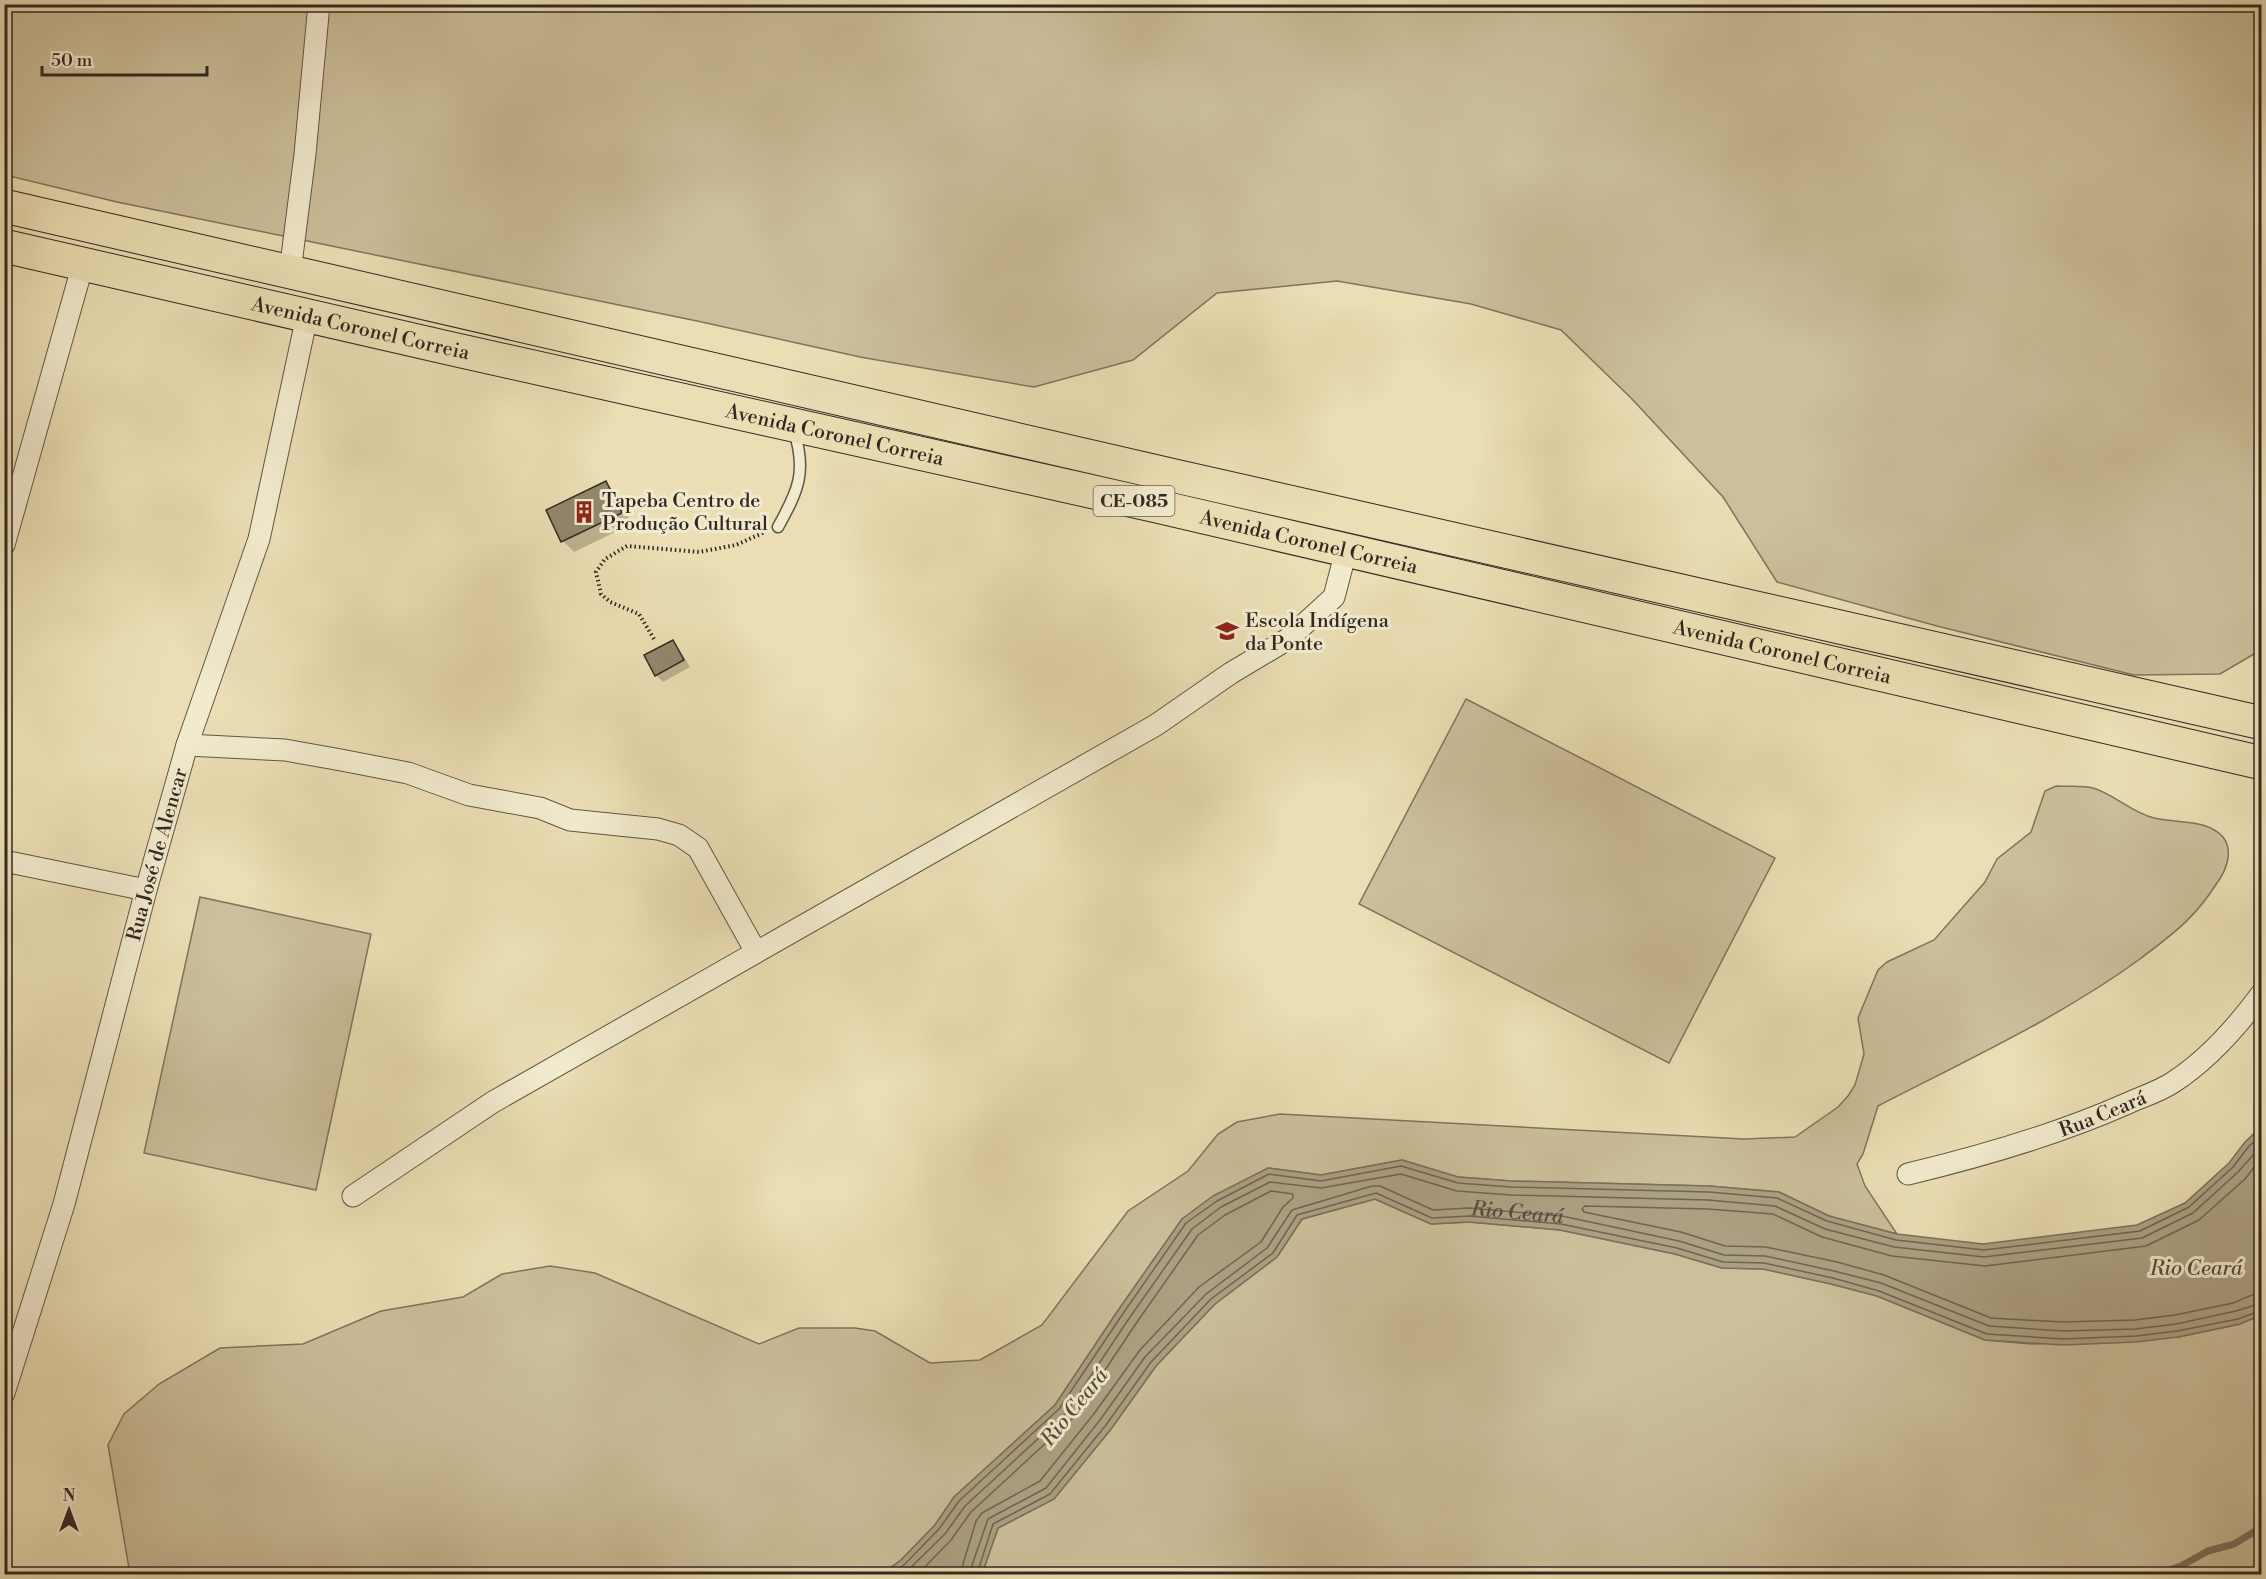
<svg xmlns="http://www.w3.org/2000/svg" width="2266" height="1579" font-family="'Libre Bodoni',serif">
<rect width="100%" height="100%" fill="#ebdeb4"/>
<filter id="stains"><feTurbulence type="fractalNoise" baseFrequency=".00333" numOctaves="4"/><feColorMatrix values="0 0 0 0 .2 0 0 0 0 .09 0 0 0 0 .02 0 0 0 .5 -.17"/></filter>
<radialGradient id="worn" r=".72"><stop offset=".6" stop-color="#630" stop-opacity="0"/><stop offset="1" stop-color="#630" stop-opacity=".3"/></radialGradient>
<g fill="#ccbf9b" stroke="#7f745e" stroke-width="1.5">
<polygon points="5,5 2261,5 2261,650 2220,674 2134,675 1937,626 1777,582 1723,497 1632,399 1561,330 1471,304 1337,281 1217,293 1133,360 1034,387 860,357 697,321 117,202 5,175"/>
<polygon points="1466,699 1775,858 1669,1063 1359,904"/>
<path d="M 2056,786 C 2068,787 2082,785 2093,788 C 2114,794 2132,813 2154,818 C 2176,823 2207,819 2223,837 C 2234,851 2226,871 2217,883 C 2194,919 2174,933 2140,959 C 2059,1018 1967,1060 1878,1106 L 1863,1154 L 1857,1164 L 1865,1186 L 1897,1234 L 1829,1216 L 1779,1192 L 1709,1186 L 1511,1181 L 1458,1177 L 1402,1160 L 1321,1175 L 1268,1168 L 1182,1219 L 1117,1312 L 1055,1405 L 954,1497 L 935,1525 L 901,1560 L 882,1574 L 130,1574 L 108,1445 L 124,1414 L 159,1384 L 220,1348 L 303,1344 L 381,1311 L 463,1297 L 502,1274 L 550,1266 L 595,1273 L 759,1344 L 799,1328 L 855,1328 L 875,1331 L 930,1363 L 980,1360 L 1042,1325 L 1128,1211 L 1188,1171 L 1218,1134 L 1237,1122 L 1280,1114 L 1744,1139 L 1795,1137 L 1838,1107 L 1848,1096 L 1855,1085 L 1864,1054 L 1858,1018 L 1878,970 L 1887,962 L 1934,940 L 1985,882 L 1997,859 L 2031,832 L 2045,791 Z"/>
<polygon points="200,897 371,934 316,1190 144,1153"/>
<polygon points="1375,1199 1431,1224 1469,1222 1560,1230 1675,1254 1722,1268 1763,1269 1831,1284 1877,1296 1985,1340 2031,1344 2178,1337 2240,1324 2261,1315 2261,1574 982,1574 998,1528 1054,1499 1111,1429 1156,1366 1215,1304 1277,1257 1302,1219"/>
</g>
<polygon fill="#aca082" stroke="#7b705b" stroke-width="1.5" points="2261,1127 2261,1315 2240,1324 2178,1337 2136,1342 2063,1345 1985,1340 1877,1296 1831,1284 1763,1269 1722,1268 1675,1254 1560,1230 1469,1222 1431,1224 1375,1199 1302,1219 1277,1257 1215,1304 1156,1366 1111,1429 1054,1499 998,1528 982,1574 882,1574 901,1560 935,1525 954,1497 1055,1405 1117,1312 1182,1219 1213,1196 1268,1168 1321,1175 1402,1160 1458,1177 1511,1181 1709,1186 1779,1192 1829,1216 1897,1234 1983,1244 2137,1225 2185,1203 2229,1163 2245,1142"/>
<g fill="#0003">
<polygon points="606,483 617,494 632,524 574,552 563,541 548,511"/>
<polygon points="672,641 679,649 690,667 663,682 656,675"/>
</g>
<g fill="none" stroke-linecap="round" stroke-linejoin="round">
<g stroke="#6f6452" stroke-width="1.5">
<polyline points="2262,1157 2245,1179 2199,1220 2146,1246 1985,1266 1892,1256 1822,1237 1773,1214 1708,1209 1585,1206 1582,1209 1584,1212 1681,1232 1725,1246 1766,1247 1837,1262 1884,1275 1991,1318 2063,1322 2135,1320 2175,1315 2233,1303 2252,1295 2262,1294"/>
<polyline points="892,1574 905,1564 939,1529 959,1501 1059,1409 1122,1315 1186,1223 1217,1201 1269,1174 1321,1181 1401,1166 1458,1183 1511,1187 1709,1192 1777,1198 1827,1221 1896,1240 1984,1250 2140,1231 2189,1207 2233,1167 2249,1146 2262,1135"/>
<polyline points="904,1574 945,1534 965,1506 1066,1413 1128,1320 1192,1229 1221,1207 1270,1182 1321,1188 1401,1174 1457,1191 1511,1195 1708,1200 1775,1206 1825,1229 1894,1247 1984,1257 2142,1238 2193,1213 2238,1172 2262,1145"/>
<polyline points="918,1574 951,1540 971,1512 1073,1418 1135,1325 1198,1235 1225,1215 1271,1191 1293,1194 1293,1198 1283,1207 1261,1242 1199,1287 1140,1350 1093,1415 1040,1481 982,1513 976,1521 960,1574"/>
<path id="s1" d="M 969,1574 L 988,1519 L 1046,1488 L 1100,1420 L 1145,1357 L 1206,1294 L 1267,1248 L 1292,1210 L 1372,1186 L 1380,1186 L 1433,1210 L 1469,1208 L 1562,1216 L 1679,1241 L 1724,1255 L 1765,1256 L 1834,1271 L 1881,1283 L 1989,1326 L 2063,1331 L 2135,1329 L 2176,1324 L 2236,1311 L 2262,1303"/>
<polyline points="977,1574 993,1524 1050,1494 1106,1425 1151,1362 1211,1299 1273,1253 1297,1215 1376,1193 1432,1218 1469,1216 1561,1224 1677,1248 1723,1262 1764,1263 1833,1278 1879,1291 1987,1334 2063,1339 2136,1336 2177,1331 2238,1319 2262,1310"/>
</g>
<polyline stroke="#7b705b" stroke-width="7" points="2157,1574 2181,1566 2208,1551 2234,1544 2262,1527"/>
</g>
<g fill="#92876d" stroke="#322821" stroke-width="1.5">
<polygon points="606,481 622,513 561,542 546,510"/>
<polygon points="673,640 684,660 655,676 644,655"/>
</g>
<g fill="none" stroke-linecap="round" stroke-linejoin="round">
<g stroke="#605646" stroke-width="13">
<path id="service" d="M 778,527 C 798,491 807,472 794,431"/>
</g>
<g stroke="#605646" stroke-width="23">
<g id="minor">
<polyline points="290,272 305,154 319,4"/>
<polyline points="4,545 83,264"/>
<polyline points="187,745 285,750 341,760 408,773 469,795 540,808 570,820 658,829 679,835 698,848 756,952"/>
<polyline points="4,861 146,890"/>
<path id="s2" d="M 1908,1174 C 1983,1156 2056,1135 2126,1104 C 2141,1097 2158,1092 2172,1083 C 2208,1060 2237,1027 2262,993"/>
<polyline points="353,1196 493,1102 1156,725 1231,673 1288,639 1334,597 1346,551"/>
<path id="s3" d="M 4,1393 L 64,1204 L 146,890 L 187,745 L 259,539 L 307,316"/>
</g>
</g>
<g stroke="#322821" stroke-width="35">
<g id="trunk">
<polyline points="4,206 1175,476 2262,723"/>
<path id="s4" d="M 4,246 L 448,348 L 1152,505 L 2262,763"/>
</g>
</g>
<polyline stroke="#322821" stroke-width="4" stroke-dasharray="1.5 3" stroke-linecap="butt" points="654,639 639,614 610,602 601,594 596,572 605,559 627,546 699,552 736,545 765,532"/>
<use href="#service" stroke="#f2eace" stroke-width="10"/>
<use href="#minor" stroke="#f2eace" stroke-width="21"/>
<use href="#trunk" stroke="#ebdeb4" stroke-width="33"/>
</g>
<defs>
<g id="building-bare" transform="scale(1.8)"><path d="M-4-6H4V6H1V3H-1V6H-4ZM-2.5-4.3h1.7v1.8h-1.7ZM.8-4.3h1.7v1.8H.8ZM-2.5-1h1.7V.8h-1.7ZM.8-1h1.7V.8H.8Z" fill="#8f2418" stroke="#f2eace" stroke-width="2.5" paint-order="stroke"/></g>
<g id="school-bare" transform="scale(1.8)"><path d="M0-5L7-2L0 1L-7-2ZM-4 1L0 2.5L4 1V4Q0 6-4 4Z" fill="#8f2418" stroke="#f2eace" stroke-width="2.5" paint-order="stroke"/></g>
</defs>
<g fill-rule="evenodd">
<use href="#building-bare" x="584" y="512"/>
<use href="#school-bare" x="1227" y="631"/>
</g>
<g text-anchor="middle" stroke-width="6" stroke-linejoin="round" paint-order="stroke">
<rect fill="#f2eace" stroke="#6c6255" stroke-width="1.5" x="1093.5" y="486" width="81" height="30" rx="4.5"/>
<g font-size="18" font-weight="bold" fill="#322821">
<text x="1134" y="507">CE-085</text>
</g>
<g font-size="20" fill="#322821" stroke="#f2eace">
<text dy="7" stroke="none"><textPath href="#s4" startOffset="366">Avenida Coronel Correia</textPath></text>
<text dy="7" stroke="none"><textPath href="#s4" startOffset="852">Avenida Coronel Correia</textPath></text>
<text dy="7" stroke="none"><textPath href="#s4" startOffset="1338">Avenida Coronel Correia</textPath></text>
<text dy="7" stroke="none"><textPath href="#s4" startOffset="1824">Avenida Coronel Correia</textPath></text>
<text dy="7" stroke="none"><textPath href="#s3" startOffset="560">Rua José de Alencar</textPath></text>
<text dy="7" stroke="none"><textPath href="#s2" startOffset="204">Rua Ceará</textPath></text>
</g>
<g font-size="20" fill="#322821" stroke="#f2eace" text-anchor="start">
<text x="602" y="507">Tapeba Centro de<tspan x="602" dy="23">Produção Cultural</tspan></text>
<text x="1245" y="627">Escola Indígena<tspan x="1245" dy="23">da Ponte</tspan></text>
</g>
<g font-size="21" font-style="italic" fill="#574c3e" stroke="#f2eace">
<text dy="7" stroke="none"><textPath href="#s1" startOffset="732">Rio Ceará</textPath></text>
<text x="2196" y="1275">Rio Ceará</text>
<text transform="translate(1074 1407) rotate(-51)" y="7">Rio Ceará</text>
</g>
</g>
<rect width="2266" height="1579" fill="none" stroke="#ebdeb4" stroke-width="24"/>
<rect x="6" y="6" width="2254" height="1567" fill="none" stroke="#322821" stroke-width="3"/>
<rect x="12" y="12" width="2242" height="1555" fill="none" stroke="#322821" stroke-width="1.5"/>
<g transform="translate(69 1510)" stroke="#f2eace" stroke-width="4.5" paint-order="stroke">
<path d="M0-4.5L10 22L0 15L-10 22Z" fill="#322821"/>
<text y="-9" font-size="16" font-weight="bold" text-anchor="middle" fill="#322821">N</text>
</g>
<path d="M42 66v9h165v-9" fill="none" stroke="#322821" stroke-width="3"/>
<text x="51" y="66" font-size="18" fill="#322821" stroke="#f2eace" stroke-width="4.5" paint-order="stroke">50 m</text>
<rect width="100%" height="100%" filter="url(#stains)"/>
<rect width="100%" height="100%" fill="url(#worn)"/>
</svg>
